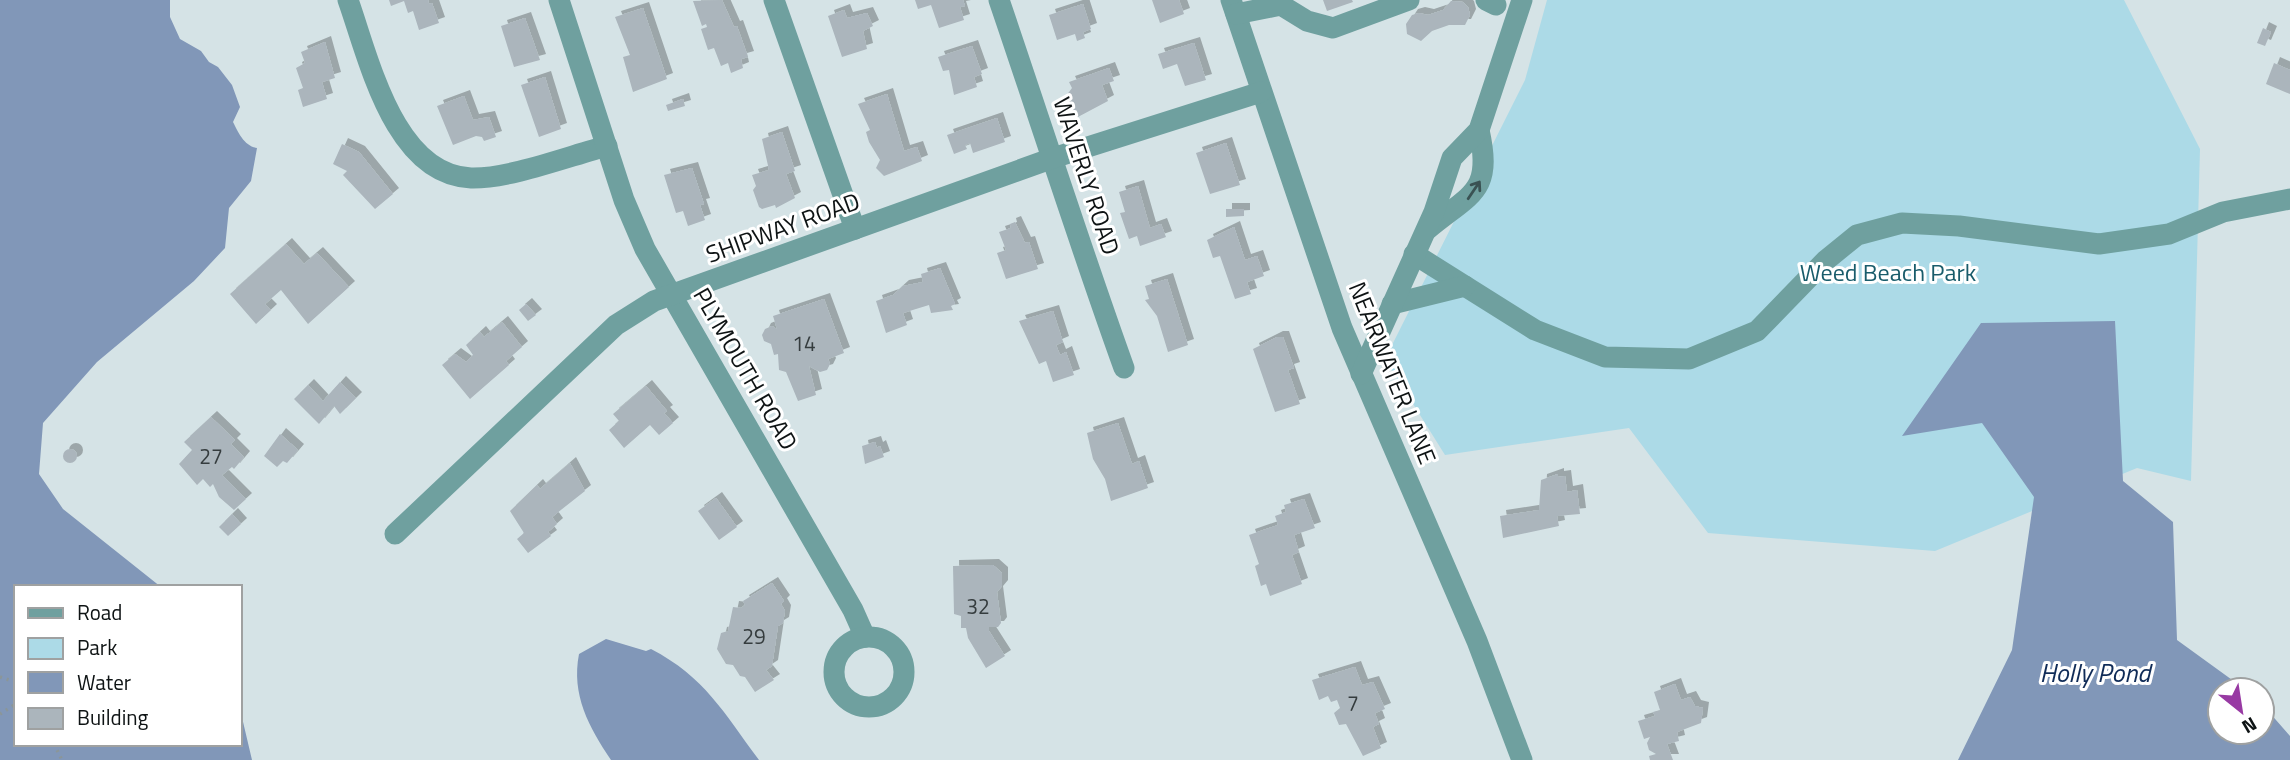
<svg xmlns="http://www.w3.org/2000/svg" width="2290" height="760" font-family="'Titillium Web',sans-serif">
<defs>
<filter id="shadow"><feDropShadow dx="6" dy="-6" stdDeviation="0" flood-color="#0004"/></filter>
</defs>
<rect width="100%" height="100%" fill="#d5e3e6"/>
<polygon fill="#acdae7" points="1547,0 2124,0 2200,149 2191,481 2137,468 1935,551 1708,533 1629,428 1445,455 1385,359 1525,80"/>
<g fill="#8197b8">
<path d="M 0,0 L 170,0 L 170,17 L 180,39 L 201,51 L 209,62 L 218,67 L 232,85 L 240,107 L 233,122 C 238,132 244,146 257,148 L 251,181 L 229,208 L 225,248 L 194,281 L 97,362 L 43,423 L 39,474 L 63,509 L 161,587 L 16,587 L 16,744 L 240,744 L 240,709 L 252,760 L 0,760 Z"/>
<polygon points="2115,321 2123,481 2173,522 2177,640 2246,690 2220,690 2220,732 2262,732 2262,704 2290,736 2290,760 1958,760 2012,650 2034,497 1982,423 1902,436 1981,323"/>
<path d="M 606,639 L 646,651 L 651,649 C 705,677 724,713 759,760 L 611,760 C 589,727 571,695 579,654 Z"/>
</g>
<g fill="#abb5bc" filter="url(#shadow)">
<polygon points="389,0 428,0 429,4 432,3 439,23 419,30 413,11 408,13 404,1 391,6"/>
<polygon points="722,0 734,27 737,26 748,57 741,59 743,68 731,73 728,63 721,66 714,48 708,50 701,29 707,27 706,24 702,26 693,1"/>
<polygon points="915,0 963,0 965,6 960,7 964,20 939,28 931,5 918,9"/>
<polygon points="1152,0 1179,0 1184,14 1160,23"/>
<polygon points="1323,0 1352,0 1353,2 1327,11"/>
<polygon points="1451,1 1463,2 1468,7 1470,15 1465,25 1449,25 1432,31 1421,41 1407,34 1406,24 1412,15 1419,13 1428,15 1443,10"/>
<polygon points="1083,4 1091,29 1083,32 1085,38 1077,41 1075,34 1057,40 1049,15"/>
<polygon points="643,8 667,79 633,92 623,57 630,55 615,17"/>
<polygon points="844,10 847,18 867,13 873,26 863,31 867,49 842,57 828,16"/>
<polygon points="525,18 540,60 514,67 501,26"/>
<polygon points="2263,28 2271,32 2265,46 2257,43"/>
<polygon points="325,42 335,78 322,82 327,99 303,107 298,90 303,88 296,68 305,63 301,52"/>
<polygon points="1194,43 1206,80 1185,86 1177,64 1163,69 1158,54"/>
<polygon points="972,46 982,74 974,77 977,87 954,95 949,70 943,71 938,57"/>
<polygon points="2274,63 2290,70 2290,94 2266,84"/>
<polygon points="1109,68 1114,81 1102,85 1108,101 1076,118 1066,96 1072,88 1069,82"/>
<polygon points="545,77 561,129 539,137 521,85"/>
<polygon points="887,94 904,151 917,147 922,161 884,176 876,168 880,160 869,142 866,132 870,130 858,104"/>
<polygon points="464,96 473,120 489,117 496,137 484,141 482,137 476,136 453,145 437,106"/>
<polygon points="683,99 685,106 668,111 666,105"/>
<polygon points="997,118 1005,142 973,153 970,143 965,145 967,149 954,154 947,135"/>
<polygon points="782,132 795,171 786,174 795,198 776,208 775,205 762,209 759,207 753,190 756,186 752,175 769,170 762,139"/>
<polygon points="1226,143 1240,185 1210,194 1196,153"/>
<polygon points="342,144 359,152 393,194 375,209 343,175 347,171 333,164"/>
<polygon points="692,168 704,204 700,205 705,220 688,226 683,211 676,213 664,175"/>
<polygon points="1138,186 1150,228 1161,224 1166,237 1140,246 1137,236 1129,239 1120,213 1125,212 1119,192"/>
<polygon points="1226,209 1244,209 1244,216 1226,217"/>
<polygon points="1015,222 1025,243 1029,242 1038,269 1006,279 997,253 1006,250 999,232 1011,228 1010,224"/>
<polygon points="1234,227 1245,260 1257,256 1264,276 1247,282 1251,294 1235,299 1220,256 1213,258 1207,240"/>
<polygon points="286,244 304,264 317,253 349,287 308,324 281,290 265,304 271,310 256,324 230,294"/>
<polygon points="940,268 955,304 951,306 953,310 931,313 929,305 903,313 907,325 886,333 876,301 893,295 903,286 923,282 921,274"/>
<polygon points="1167,279 1188,345 1168,352 1157,316 1145,300 1149,299 1145,286"/>
<polygon points="824,299 844,353 828,359 830,364 827,370 820,372 809,366 816,395 798,401 786,372 779,370 778,354 774,355 771,344 764,341 762,335 765,329 772,326 777,329 773,316"/>
<polygon points="526,304 536,315 528,321 519,310"/>
<polygon points="1053,311 1063,342 1056,345 1060,355 1066,352 1074,375 1053,382 1046,361 1039,364 1019,321"/>
<polygon points="502,322 522,347 506,361 509,365 470,399 442,365 455,354 466,362 473,355 466,345 480,332 484,337"/>
<polygon points="1277,337 1283,337 1294,368 1288,370 1300,404 1275,412 1253,349"/>
<polygon points="340,382 356,398 340,414 334,406 319,424 294,399 308,385 323,401"/>
<polygon points="646,386 667,411 664,413 673,423 659,435 650,425 624,448 609,430 619,421 613,414"/>
<polygon points="211,417 235,440 231,444 244,457 234,469 232,467 222,475 246,499 234,510 219,497 213,484 210,487 203,479 197,485 179,464 192,450 184,442"/>
<polygon points="1118,423 1132,464 1139,461 1148,488 1111,501 1105,479 1093,459 1087,433"/>
<polygon points="280,434 298,450 287,463 283,461 277,467 264,456"/>
<polygon points="875,442 877,448 880,446 884,457 865,464 862,446"/>
<circle cx="70" cy="456" r="7"/>
<polygon points="570,463 585,491 552,517 557,524 548,532 551,536 528,553 517,539 524,533 510,511 537,485 540,489"/>
<polygon points="1558,474 1558,477 1565,476 1567,492 1577,490 1580,514 1557,516 1559,526 1503,538 1500,516 1539,510 1541,480"/>
<polygon points="716,498 737,527 719,540 698,511"/>
<polygon points="1304,499 1315,528 1294,535 1299,552 1292,555 1302,584 1270,596 1266,584 1261,586 1255,566 1259,564 1249,535 1278,525 1275,516 1286,512 1284,505"/>
<polygon points="232,514 241,524 228,536 219,527"/>
<polygon points="993,565 1002,573 1002,586 997,592 1001,623 998,627 989,627 989,631 1005,656 986,668 968,638 966,628 961,628 961,616 954,614 953,566"/>
<polygon points="772,583 784,601 781,604 785,611 783,623 778,626 772,666 766,670 774,680 755,692 745,677 740,676 733,665 726,664 717,649 721,633 728,631 733,607 741,608 745,605 743,601"/>
<polygon points="1355,667 1362,685 1373,682 1385,709 1375,713 1379,724 1373,727 1381,748 1363,756 1346,724 1339,725 1334,713 1340,708 1337,700 1331,702 1328,696 1319,700 1312,680"/>
<polygon points="1675,684 1681,700 1690,697 1695,706 1703,708 1701,723 1677,732 1679,741 1667,744 1673,760 1650,760 1649,756 1656,754 1649,750 1647,743 1650,737 1644,739 1638,721 1655,716 1653,712 1660,710 1654,692"/>
</g>
<g fill="none" stroke-linecap="round" stroke-linejoin="round">
<g stroke="#8b9698" stroke-width="3.5" stroke-dasharray="2 5" stroke-linecap="butt">
<polyline points="0,677 9,680"/>
<polyline points="0,714 16,704"/>
<polyline points="54,744 62,760"/>
</g>
<g stroke="#6fa09f" stroke-width="21">
<path d="M 348,0 C 369,59 394,175 471,178 C 509,179 569,156 607,146"/>
<polyline points="559,0 624,200 645,249 853,610 865,637"/>
<polyline points="774,0 855,229"/>
<path d="M 999,0 C 1041,123 1080,246 1124,368"/>
<polyline points="1231,0 1342,328 1477,641 1522,760"/>
<polyline points="1486,0 1496,5"/>
<polyline points="1236,14 1281,5 1307,21 1333,28 1409,0"/>
<path d="M 1428,229 C 1471,193 1493,193 1479,130"/>
<polyline points="1414,254 1535,330 1605,357 1689,359 1757,331 1825,261 1857,235 1902,223 1959,226 2099,244 2169,234 2223,212 2290,199"/>
<polyline points="1392,304 1465,286"/>
<polyline points="1361,374 1434,212 1452,158 1479,130 1522,0"/>
<polyline points="395,534 616,325 654,301 1053,158 1261,92"/>
<circle cx="869" cy="672" r="35"/>
</g>
</g>
<defs><path id="oneway-shaft" d="M-6 0H5M1.5-3L5.5 0L1.5 3" fill="none" stroke-width="1.6" stroke-linecap="round" stroke-linejoin="round" transform="scale(1.75)"/></defs>
<use stroke="#3a5253" href="#oneway-shaft" transform="translate(1474 190) rotate(-56)"/>
<g text-anchor="middle" stroke-width="6" stroke-linejoin="round" paint-order="stroke">
<g font-size="21" fill="#353c3e">
<text x="804" y="351">14</text>
<text x="211" y="464">27</text>
<text x="978" y="614">32</text>
<text x="754" y="644">29</text>
<text x="1353" y="711">7</text>
</g>
<g font-size="24" fill="#0e1314" stroke="#fff">
<text transform="translate(1086 176) rotate(72)" y="8">WAVERLY ROAD</text>
<text transform="translate(783 228) rotate(-20)" y="8">SHIPWAY ROAD</text>
<text transform="translate(745 369) rotate(60)" y="8">PLYMOUTH ROAD</text>
<text transform="translate(1392 373) rotate(68)" y="8">NEARWATER LANE</text>
</g>
<g font-size="24" fill="#195c6b" stroke="#fff">
<text x="1888" y="281">Weed Beach Park</text>
</g>
<g font-size="26" font-style="italic" fill="#102c58" stroke="#fff">
<text x="2095" y="682">Holly Pond</text>
</g>
</g>
<rect x="14" y="585" width="228" height="161" fill="#ffffff" stroke="#9fa1a1" stroke-width="2"/>
<rect x="28" y="608" width="35" height="10" fill="#6fa09f" stroke="#9fa1a1" stroke-width="2"/>
<text x="77" y="620" font-size="21" fill="#0e1314">Road</text>
<rect x="28" y="638" width="35" height="21" fill="#acdae7" stroke="#9fa1a1" stroke-width="2"/>
<text x="77" y="655" font-size="21" fill="#0e1314">Park</text>
<rect x="28" y="672" width="35" height="21" fill="#8197b8" stroke="#9fa1a1" stroke-width="2"/>
<text x="77" y="690" font-size="21" fill="#0e1314">Water</text>
<rect x="28" y="708" width="35" height="21" fill="#abb5bc" stroke="#9fa1a1" stroke-width="2"/>
<text x="77" y="725" font-size="21" fill="#0e1314">Building</text>
<g transform="translate(2241 711) rotate(150)"><circle r="33" fill="#ffffff" stroke="#9fa1a1" stroke-width="2"/>
<path d="M0-5L12 26L0 18L-12 26Z" fill="#983aa3"/>
<text y="-10" font-size="19" font-weight="bold" text-anchor="middle" fill="#0e1314">N</text>
</g>
</svg>
